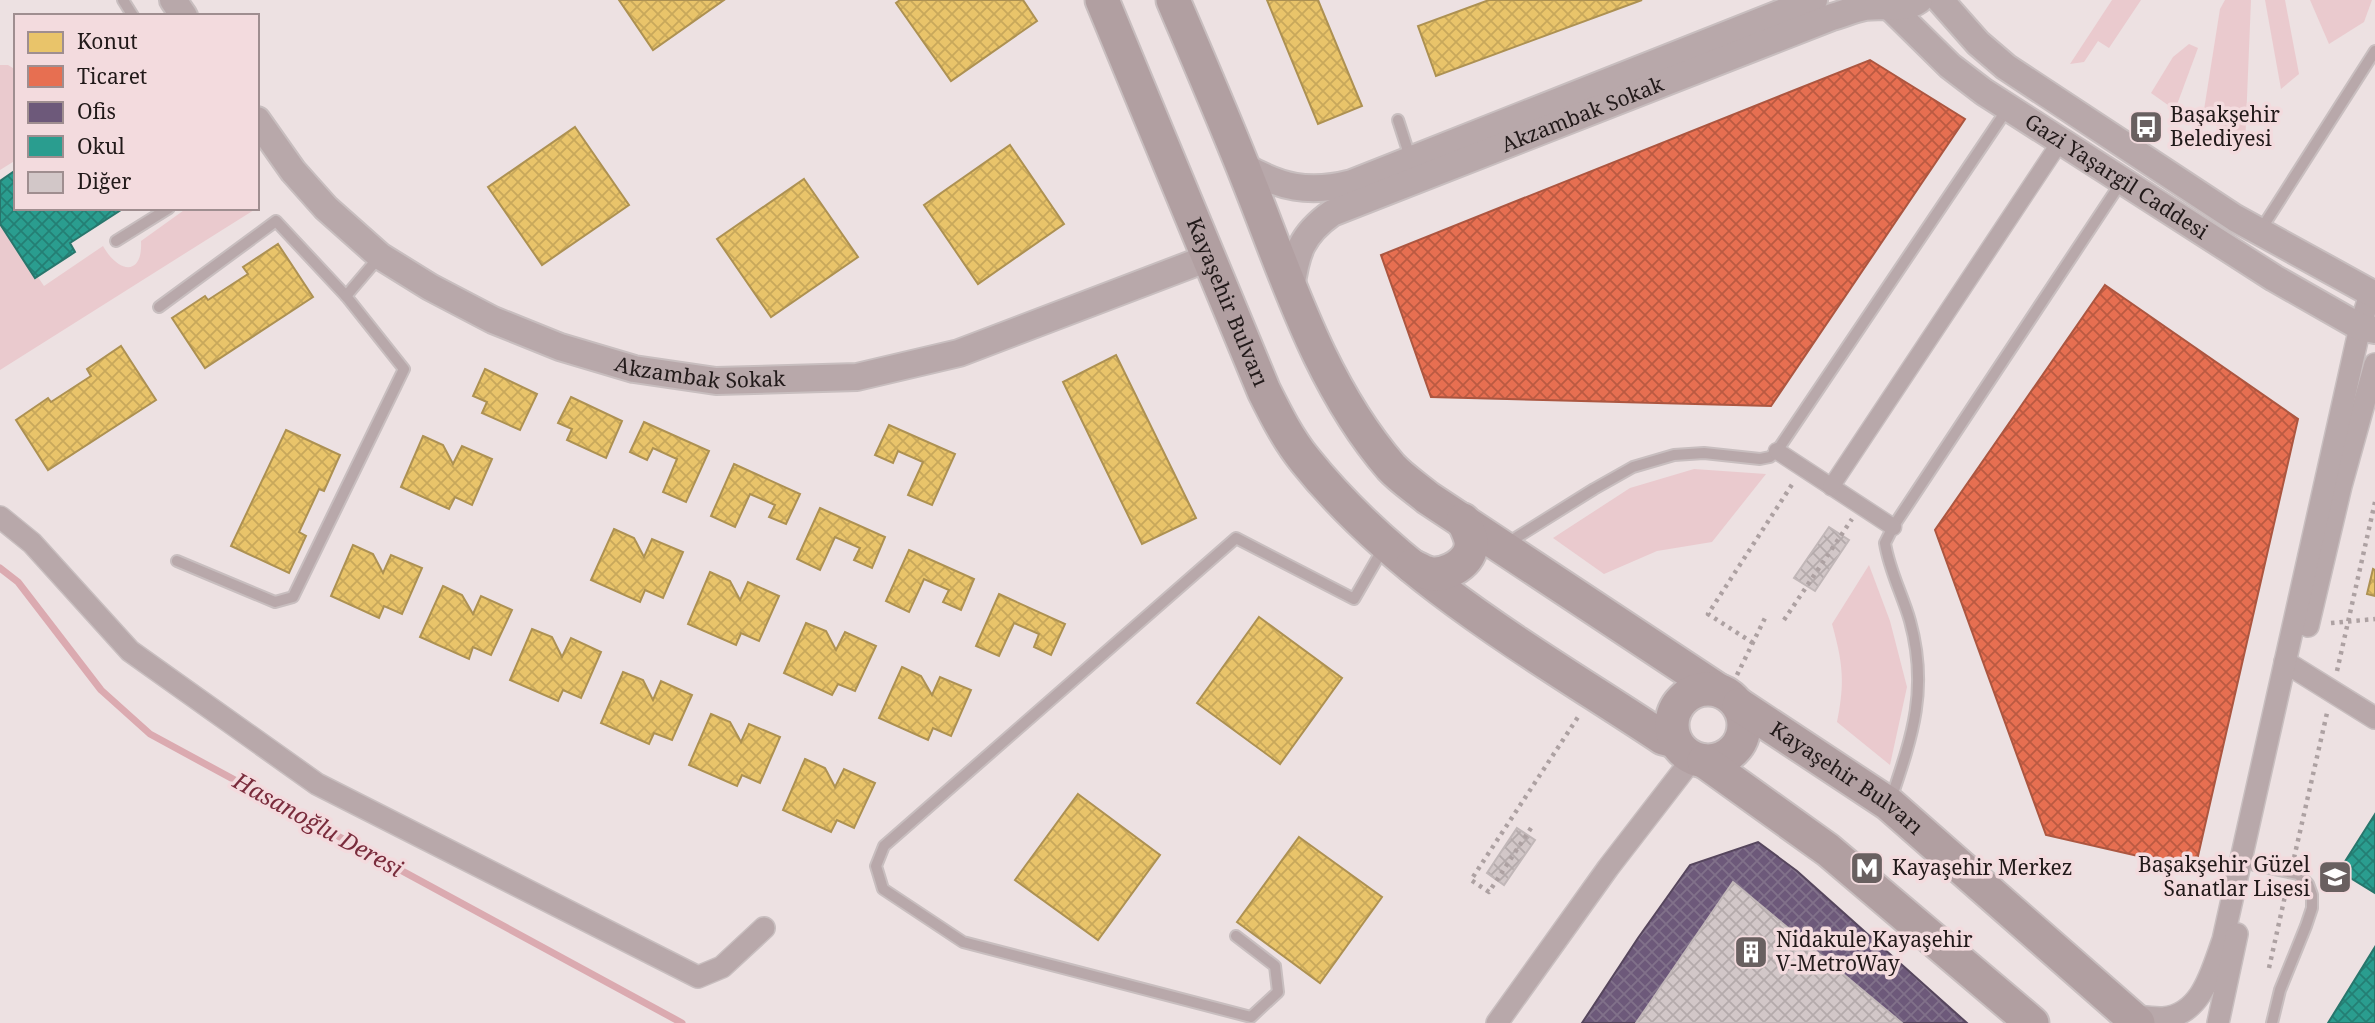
<svg xmlns="http://www.w3.org/2000/svg" width="2375" height="1023" font-family="'Noto Serif',serif">
<defs>
<pattern id="homes-cross-hatch" width="8" height="8" patternUnits="userSpaceOnUse" patternTransform="scale(1.75)"><rect width="8" height="8" fill="#e9c46a"/><path d="M0 0l8 8M0 8l8-8" fill="none" stroke="#c8a85b"/></pattern>
<pattern id="shops-cross-hatch" width="8" height="8" patternUnits="userSpaceOnUse" patternTransform="scale(1.75)"><rect width="8" height="8" fill="#e76f51"/><path d="M0 0l8 8M0 8l8-8" fill="none" stroke="#bb5a42"/></pattern>
<pattern id="offices-cross-hatch" width="8" height="8" patternUnits="userSpaceOnUse" patternTransform="scale(1.75)"><rect width="8" height="8" fill="#6d597a"/><path d="M0 0l8 8M0 8l8-8" fill="none" stroke="#81718a"/></pattern>
<pattern id="schools-cross-hatch" width="8" height="8" patternUnits="userSpaceOnUse" patternTransform="scale(1.75)"><rect width="8" height="8" fill="#2a9d8f"/><path d="M0 0l8 8M0 8l8-8" fill="none" stroke="#247f74"/></pattern>
<pattern id="building-cross-hatch" width="8" height="8" patternUnits="userSpaceOnUse" patternTransform="scale(1.75)"><rect width="8" height="8" fill="#d2c7c8"/><path d="M0 0l8 8M0 8l8-8" fill="none" stroke="#b4aaab"/></pattern>
</defs>
<rect width="100%" height="100%" fill="#ede1e2"/>
<g fill="#eacace">
<polygon points="2112,0 2141,0 2109,48 2098,41 2084,62 2070,64"/>
<polygon points="2225,0 2251,0 2245,146 2203,116 2220,9"/>
<polygon points="2265,0 2285,0 2299,74 2281,89"/>
<polygon points="2310,0 2372,0 2364,22 2329,44"/>
<polygon points="2189,44 2198,48 2175,110 2151,93 2173,57"/>
<polygon points="0,65 8,65 16,70 16,160 0,170"/>
<path d="M 187,208 L 257,208 L 0,370 L 0,221 L 44,286 L 103,246 C 118,273 143,277 141,241 Z"/>
<polygon points="1694,469 1766,474 1712,542 1657,551 1604,574 1553,538 1630,488"/>
<path d="M 1869,565 L 1890,621 L 1907,687 L 1890,765 L 1837,722 C 1845,682 1843,663 1832,624 Z"/>
</g>
<g fill="url(#homes-cross-hatch)" stroke="#ad9152" stroke-width="2">
<polygon points="619,0 724,0 653,50"/>
<polygon points="900,0 1023,0 1037,21 951,81 896,3"/>
<polygon points="1267,0 1318,0 1362,106 1318,124"/>
<polygon points="1489,0 1642,0 1436,76 1418,26"/>
<polygon points="575,127 629,205 542,265 488,187"/>
<polygon points="1809,130 1848,223 1745,267 1706,173"/>
<polygon points="1010,145 1064,224 978,284 924,205"/>
<polygon points="804,179 858,257 771,317 717,239"/>
<polygon points="1489,214 1514,275 1511,276 1516,290 1520,288 1530,312 1507,323 1511,332 1480,345 1476,336 1460,343 1463,349 1447,356 1421,293 1425,291 1420,278 1416,279 1407,256 1465,232 1462,225"/>
<polygon points="278,244 313,297 205,368 172,318 205,296 208,300 248,274 243,267"/>
<polygon points="1571,336 1676,339 1674,399 1569,396"/>
<polygon points="2169,342 2261,402 2201,493 2109,433"/>
<polygon points="121,346 156,400 48,470 16,420 48,398 51,402 91,376 87,369"/>
<polygon points="1116,355 1196,518 1142,544 1063,382"/>
<polygon points="485,369 537,394 520,430 482,413 487,402 473,396"/>
<polygon points="571,397 622,421 606,458 567,440 572,429 558,423"/>
<polygon points="644,422 709,451 686,502 663,492 677,459 653,448 647,460 630,452"/>
<polygon points="889,425 955,454 932,505 908,495 923,462 898,451 893,463 875,455"/>
<polygon points="286,430 340,455 324,491 319,489 299,532 306,536 289,573 231,546"/>
<polygon points="423,436 443,445 453,464 462,446 492,459 472,505 455,497 449,509 401,487"/>
<polygon points="734,464 800,494 786,524 769,517 775,505 750,494 735,527 711,516"/>
<polygon points="820,508 885,537 872,568 854,560 860,548 835,537 820,570 797,559"/>
<polygon points="614,529 634,538 644,557 652,539 683,552 663,598 645,590 640,602 591,580"/>
<polygon points="353,545 373,554 383,573 391,555 422,568 402,614 384,606 379,618 331,596"/>
<polygon points="2058,546 2063,562 2056,564 2062,582 2069,579 2079,608 2076,609 2082,626 2059,634 2057,629 2043,634 2045,639 1984,660 1978,642 1984,639 1963,578 1984,570 1986,576 2001,571 1999,566"/>
<polygon points="909,550 974,579 961,610 943,602 949,590 924,579 909,612 886,601"/>
<polygon points="2373,569 2375,570 2375,596 2367,594"/>
<polygon points="710,572 730,581 740,600 748,582 779,596 759,641 741,633 736,645 688,624"/>
<polygon points="443,586 462,595 473,614 481,596 512,610 491,655 473,647 469,659 420,637"/>
<polygon points="999,594 1065,624 1051,655 1034,647 1039,634 1014,623 999,656 976,646"/>
<polygon points="1259,617 1342,678 1280,764 1197,703"/>
<polygon points="806,623 826,631 836,650 845,632 876,646 855,691 838,684 832,695 784,673"/>
<polygon points="532,629 552,637 562,657 571,638 601,652 581,698 563,690 558,701 510,680"/>
<polygon points="902,667 921,676 932,695 940,677 971,690 951,736 933,728 928,740 879,718"/>
<polygon points="623,672 643,680 653,700 661,681 692,695 672,740 654,733 649,744 601,723"/>
<polygon points="711,714 730,722 741,742 749,724 780,737 760,783 742,775 737,786 689,765"/>
<polygon points="2106,742 2203,761 2184,858 2075,837 2082,805 2093,808"/>
<polygon points="805,759 825,768 835,787 844,769 875,783 854,828 837,820 831,832 783,810"/>
<polygon points="1078,794 1160,855 1098,940 1015,880"/>
<polygon points="1299,837 1382,897 1320,983 1237,922"/>
</g>
<g fill="url(#shops-cross-hatch)" stroke="#ac5640" stroke-width="2">
<polygon points="1870,60 1965,119 1771,406 1431,397 1381,255"/>
<polygon points="2105,285 2298,419 2195,869 2046,835 1935,530"/>
</g>
<polygon fill="url(#offices-cross-hatch)" stroke="#56465d" stroke-width="2" points="1758,842 1797,871 1967,1023 1582,1023 1638,938 1690,865"/>
<g fill="url(#schools-cross-hatch)" stroke="#28766c" stroke-width="2">
<polygon points="16,170 16,208 124,208 70,243 75,252 35,278 0,224 0,181"/>
<polygon points="2375,814 2375,893 2339,871"/>
<polygon points="2375,947 2375,1023 2328,1023"/>
</g>
<g fill="none" stroke-linecap="round" stroke-linejoin="round">
<polyline stroke="#dbaab0" stroke-width="7" points="0,568 18,582 101,690 150,734 682,1023"/>
</g>
<g fill="url(#building-cross-hatch)" stroke="#c1b7b8" stroke-width="2">
<polygon points="1829,527 1849,540 1815,591 1794,578"/>
<polygon points="1517,828 1535,840 1504,885 1487,873"/>
<polygon points="1733,882 1902,1023 1636,1023"/>
</g>
<g fill="none" stroke-linecap="round" stroke-linejoin="round">
<g stroke="#c8bebf" stroke-width="14">
<g id="service">
<polyline points="123,0 133,16"/>
<polyline points="1398,120 1411,160"/>
<polyline points="2260,231 2375,51"/>
<polyline points="116,241 169,208"/>
<polyline points="159,307 276,221 346,296"/>
<polyline points="1506,544 1594,489 1633,467 1674,455 1704,453 1760,459 1770,457 1777,451 2008,108"/>
<polyline points="177,561 275,602 293,597 404,369 346,296 380,256"/>
<path d="M 1890,802 C 1912,737 1929,690 1910,621 C 1903,596 1889,570 1885,543 L 1893,527 L 2122,181"/>
<polyline points="2254,865 2298,874 2308,884 2312,895 2312,908 2306,926 2280,990 2272,1023"/>
<polyline points="1236,936 1275,966 1278,992 1251,1017 963,942 883,889 876,866 884,846 1236,538 1354,599 1384,547"/>
</g>
</g>
<g stroke="#c8bebf" stroke-width="19">
<g id="pedestrian">
<polyline points="1777,451 1893,527"/>
<polyline points="1831,487 2060,142"/>
</g>
</g>
<g stroke="#c8bebf" stroke-width="24">
<g id="minor">
<polyline points="0,517 32,543 130,651 317,784 698,977 722,967 764,928"/>
<polyline points="2308,626 2341,486 2375,364"/>
<polyline points="2285,662 2375,718"/>
<path d="M 2130,1016 C 2140,1016 2152,1018 2163,1018 C 2202,1015 2212,970 2223,940 L 2360,327 L 2370,294"/>
<polyline points="1497,1023 1608,868 1693,758"/>
<polyline points="2218,1023 2237,934"/>
</g>
</g>
<g stroke="#c8bebf" stroke-width="30">
<g id="tertiary">
<polyline points="173,0 184,16"/>
<path id="s1" d="M 1883,0 L 1950,66 L 1984,92 L 2274,278 L 2360,327 L 2375,330"/>
<polyline points="1940,0 1978,43 2006,67 2235,218 2375,295"/>
<path id="s2" d="M 257,120 L 293,171 L 326,208 L 380,256 L 430,287 L 493,320 L 560,347 L 634,369 L 716,381 L 857,377 L 959,353 L 1208,258"/>
<path d="M 1242,165 C 1280,188 1309,194 1352,183 L 1814,0"/>
<path id="s3" d="M 1291,289 C 1296,253 1301,235 1332,213 L 1832,17 C 1843,14 1854,9 1865,7 C 1884,4 1904,11 1919,0"/>
</g>
</g>
<g stroke="#c8bebf" stroke-width="37">
<g id="primary">
<path id="s4" d="M 1102,0 L 1264,391 C 1276,415 1288,439 1305,460 C 1400,579 1538,655 1663,738 L 1675,741"/>
<path d="M 1173,0 C 1199,61 1225,121 1249,182 C 1288,280 1321,386 1391,467 C 1401,478 1416,488 1428,498 L 1718,690"/>
<path d="M 1412,566 C 1417,568 1423,572 1428,573 C 1445,578 1474,562 1471,541 C 1470,534 1466,527 1463,520"/>
<circle cx="1708" cy="725" r="36"/>
<path id="s5" d="M 1739,705 L 1889,804 L 2138,1023"/>
<polyline points="1704,761 1828,850 2032,1023"/>
</g>
</g>
<g stroke="#ada1a2" stroke-width="4.5" stroke-dasharray="3.5 5" stroke-linecap="butt">
<polyline points="1784,620 1852,519"/>
<polyline points="2331,623 2375,619"/>
<polyline points="1753,643 1708,614 1793,483"/>
<polyline points="2337,671 2375,502"/>
<polyline points="1737,675 1766,616"/>
<polyline points="1531,828 1489,892 1471,880 1580,714"/>
<polyline points="2294,858 2327,713"/>
<polyline points="2269,968 2287,887"/>
</g>
<use href="#service" stroke="#b8a8aa" stroke-width="10"/>
<use href="#pedestrian" stroke="#b8a8aa" stroke-width="16"/>
<use href="#minor" stroke="#b8a8aa" stroke-width="21"/>
<use href="#tertiary" stroke="#b8a8aa" stroke-width="26"/>
<use href="#primary" stroke="#b19fa1" stroke-width="33"/>
</g>
<defs>
<g id="bus-square" transform="scale(1.75)"><rect x="-9" y="-9" width="18" height="18" rx="4" fill="#696060" stroke="#f3dbde"/><path d="M-5-6H5V4H4V6H2V4H-2V6H-4V4H-5ZM-3.5-4V0h7V-4ZM-3.5 1.2v1.5H-2V1.2ZM2 1.2v1.5H3.5V1.2Z" fill="#fff"/></g>
<g id="metro-square" transform="scale(1.75)"><rect x="-9" y="-9" width="18" height="18" rx="4" fill="#696060" stroke="#f3dbde"/><path d="M-5.5 5V-5H-3L0 0L3-5H5.5V5H3V-.5L0 4L-3-.5V5Z" fill="#fff"/></g>
<g id="school-square" transform="scale(1.75)"><rect x="-9" y="-9" width="18" height="18" rx="4" fill="#696060" stroke="#f3dbde"/><path d="M0-5L7-2L0 1L-7-2ZM-4 1L0 2.5L4 1V4Q0 6-4 4Z" fill="#fff"/></g>
<g id="building-square" transform="scale(1.75)"><rect x="-9" y="-9" width="18" height="18" rx="4" fill="#696060" stroke="#f3dbde"/><path d="M-4-6H4V6H1V3H-1V6H-4ZM-2.5-4.3h1.7v1.8h-1.7ZM.8-4.3h1.7v1.8H.8ZM-2.5-1h1.7V.8h-1.7ZM.8-1h1.7V.8H.8Z" fill="#fff"/></g>
</defs>
<g fill-rule="evenodd">
<use href="#bus-square" x="2146" y="127"/>
<use href="#metro-square" x="1867" y="868"/>
<use href="#school-square" x="2335" y="877"/>
<use href="#building-square" x="1751" y="952"/>
</g>
<g text-anchor="middle" stroke-width="7" stroke-linejoin="round" paint-order="stroke">
<g font-size="21" fill="#221a1a" stroke="#f3dbde">
<text dy="7" stroke="none"><textPath href="#s3" startOffset="359">Akzambak Sokak</textPath></text>
<text dy="7" stroke="none"><textPath href="#s1" startOffset="294">Gazi Yaşargil Caddesi</textPath></text>
<text dy="7" stroke="none"><textPath href="#s4" startOffset="327">Kayaşehir Bulvarı</textPath></text>
<text dy="7" stroke="none"><textPath href="#s2" startOffset="530">Akzambak Sokak</textPath></text>
<text dy="7" stroke="none"><textPath href="#s5" startOffset="130">Kayaşehir Bulvarı</textPath></text>
</g>
<g font-size="21" fill="#221a1a" stroke="#f3dbde" text-anchor="start">
<text x="2170" y="122">Başakşehir<tspan x="2170" dy="24">Belediyesi</tspan></text>
<text x="2310" y="872" text-anchor="end">Başakşehir Güzel<tspan x="2310" dy="24">Sanatlar Lisesi</tspan></text>
<text x="1892" y="875">Kayaşehir Merkez</text>
<text x="1776" y="947">Nidakule Kayaşehir<tspan x="1776" dy="24">V-MetroWay</tspan></text>
</g>
<g font-size="23" font-style="italic" fill="#7a2c3c" stroke="#f3dbde">
<text transform="translate(318 825) rotate(29)" y="8">Hasanoğlu Deresi</text>
</g>
</g>
<rect x="14" y="14" width="245" height="196" fill="#f3dbde" stroke="#9f8e90" stroke-width="2"/>
<rect x="28" y="32" width="35" height="21" fill="#e9c46a" stroke="#9f8e90" stroke-width="2"/>
<text x="77" y="49" font-size="21" fill="#221a1a">Konut</text>
<rect x="28" y="66" width="35" height="21" fill="#e76f51" stroke="#9f8e90" stroke-width="2"/>
<text x="77" y="84" font-size="21" fill="#221a1a">Ticaret</text>
<rect x="28" y="102" width="35" height="21" fill="#6d597a" stroke="#9f8e90" stroke-width="2"/>
<text x="77" y="119" font-size="21" fill="#221a1a">Ofis</text>
<rect x="28" y="136" width="35" height="21" fill="#2a9d8f" stroke="#9f8e90" stroke-width="2"/>
<text x="77" y="154" font-size="21" fill="#221a1a">Okul</text>
<rect x="28" y="172" width="35" height="21" fill="#d2c7c8" stroke="#9f8e90" stroke-width="2"/>
<text x="77" y="189" font-size="21" fill="#221a1a">Diğer</text>
</svg>
